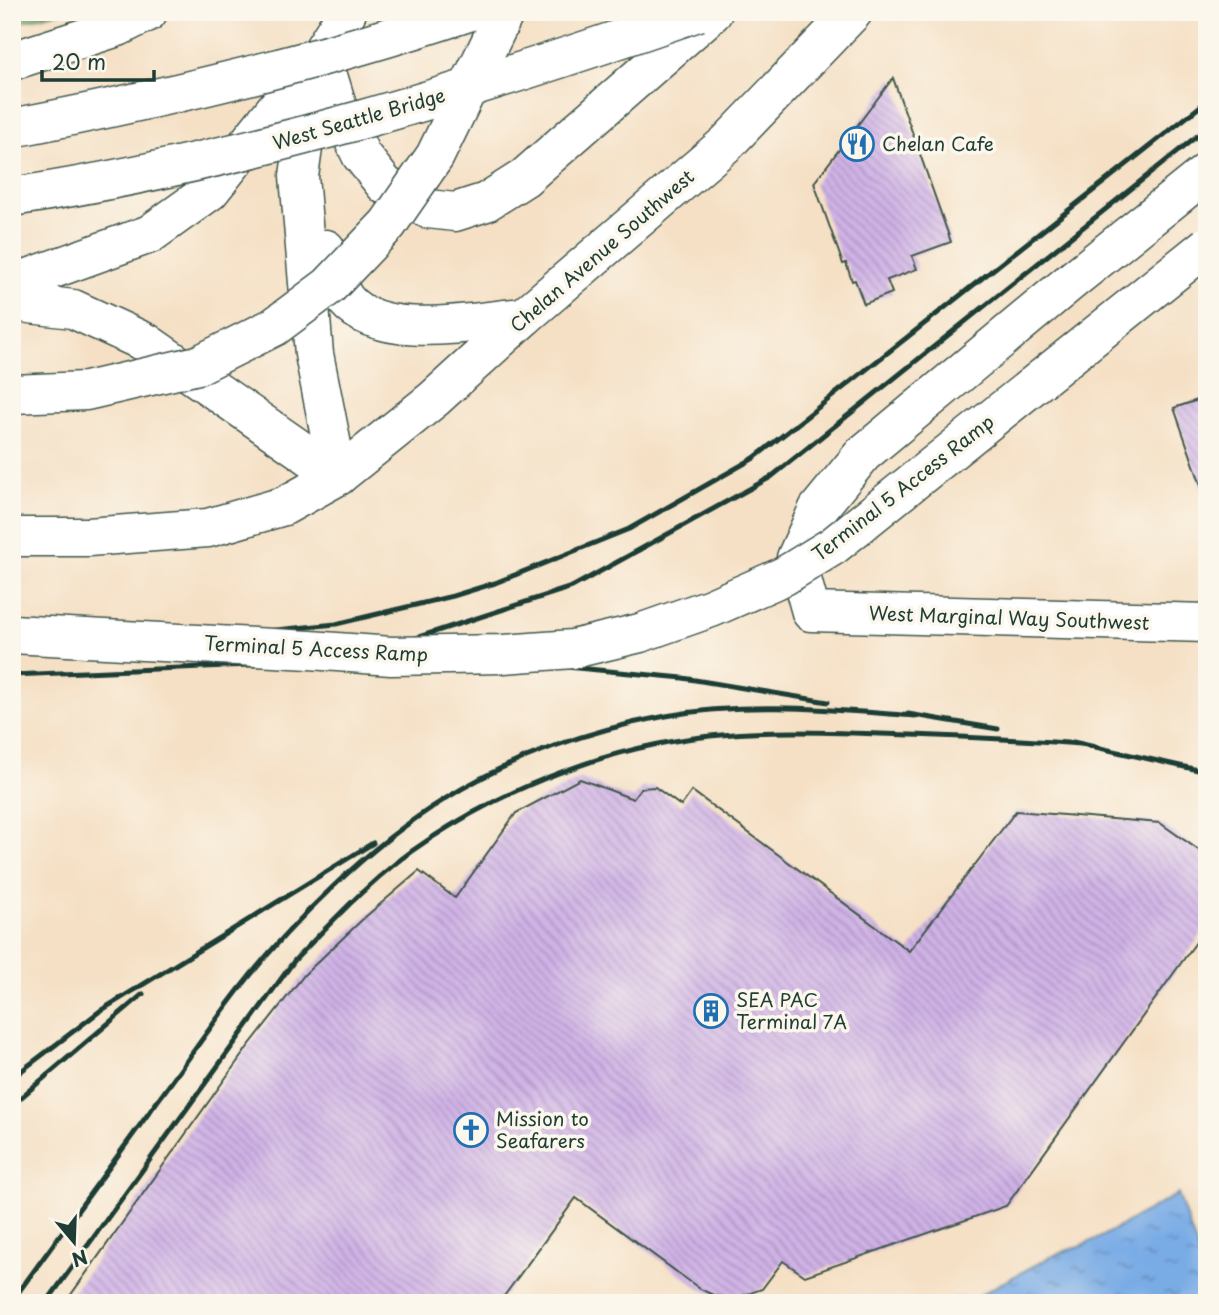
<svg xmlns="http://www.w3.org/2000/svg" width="1219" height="1315" font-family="'Playpen Sans',sans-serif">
<defs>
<pattern id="forest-firs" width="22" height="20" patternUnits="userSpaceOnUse" patternTransform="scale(1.75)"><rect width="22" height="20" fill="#74ae6d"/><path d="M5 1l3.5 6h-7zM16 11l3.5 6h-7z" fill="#5f8f5a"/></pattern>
<pattern id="water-ripples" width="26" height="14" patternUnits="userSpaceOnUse" patternTransform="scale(1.75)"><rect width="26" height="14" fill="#79abe5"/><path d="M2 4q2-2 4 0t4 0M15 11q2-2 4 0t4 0" fill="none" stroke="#638cba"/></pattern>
<pattern id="building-back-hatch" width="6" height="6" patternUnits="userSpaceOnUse" patternTransform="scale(1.75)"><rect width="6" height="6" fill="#d0b2e7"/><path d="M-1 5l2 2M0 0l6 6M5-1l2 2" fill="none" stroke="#a892bc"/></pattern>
</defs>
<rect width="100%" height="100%" fill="#fbf7ec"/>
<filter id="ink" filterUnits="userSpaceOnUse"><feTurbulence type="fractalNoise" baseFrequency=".0143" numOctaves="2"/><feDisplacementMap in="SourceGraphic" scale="14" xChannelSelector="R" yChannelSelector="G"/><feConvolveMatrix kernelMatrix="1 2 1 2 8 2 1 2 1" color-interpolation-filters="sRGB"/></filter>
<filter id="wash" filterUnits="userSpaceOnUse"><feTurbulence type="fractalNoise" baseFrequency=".00686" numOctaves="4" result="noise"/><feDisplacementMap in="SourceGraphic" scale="28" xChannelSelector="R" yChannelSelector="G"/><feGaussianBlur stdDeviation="1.57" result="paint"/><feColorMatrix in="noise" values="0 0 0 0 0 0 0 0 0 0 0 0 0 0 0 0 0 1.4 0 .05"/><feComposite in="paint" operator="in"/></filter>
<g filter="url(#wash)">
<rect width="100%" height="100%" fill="#f5e0c5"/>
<polygon fill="url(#forest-firs)" stroke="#4a7650" stroke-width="2" points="12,12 59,12 12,24"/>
<polygon fill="url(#water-ripples)" stroke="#4c748c" stroke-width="2" points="1178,1194 1207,1277 1207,1303 899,1303 976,1297 1050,1257 1095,1240"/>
<polygon fill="#f5e0c5" points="949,1296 951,1303 908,1303 907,1299"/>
<g id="blocks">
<g fill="url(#building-back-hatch)">
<polygon points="893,78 951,242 912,256 917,269 887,280 892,293 864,304 855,280 852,281 846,263 843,264 814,183"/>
<polygon points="1207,397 1207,488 1202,488 1174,408"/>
<polygon points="580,779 633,799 641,788 655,787 681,806 692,791 909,951 1016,811 1160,823 1207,856 1207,927 1006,1206 805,1276 783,1261 762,1289 736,1298 715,1296 700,1289 576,1198 499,1303 65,1303 247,1048 305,974 364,918 419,871 455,898 516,813"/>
</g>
</g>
</g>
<g filter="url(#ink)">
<use href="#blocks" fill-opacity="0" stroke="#3f554a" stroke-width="2"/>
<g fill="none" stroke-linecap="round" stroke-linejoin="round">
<g stroke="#3f554a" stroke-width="41">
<polyline id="minor" points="1207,172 1069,283 863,454 818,509 796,558 811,612 1207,623"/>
</g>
<g stroke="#3f554a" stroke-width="41">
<g id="major">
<polyline points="321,53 337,105 361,155 385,185 428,209 455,212 486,202 524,178 713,12"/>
<path d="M 326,249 C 331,262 338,290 346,300 C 381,342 476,321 524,317"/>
<polyline points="12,284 150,234 210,191 317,57"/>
<polyline points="12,302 73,309 147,343 338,476"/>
<polyline points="338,476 314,354 299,176 308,113 321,53 347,12"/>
<polyline points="12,537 88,537 208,528 284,506 338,476 434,399 524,317 727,143 853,12"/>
</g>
</g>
<g stroke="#3f554a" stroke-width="41">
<polyline id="highway" points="12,61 118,27 148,12"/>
</g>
<use href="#minor" stroke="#fff" stroke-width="38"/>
<use href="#major" stroke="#fff" stroke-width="38"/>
<use href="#highway" stroke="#fff" stroke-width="38"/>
<g stroke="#1f3d34" stroke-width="5">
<polyline points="12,644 87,643 216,636 336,624 453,596 495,583 629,529 754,458 1207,101"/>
<polyline points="358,661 524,663 683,678 828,702"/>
<polyline points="12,675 345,661 572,587 771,477 1207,128"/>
<polyline points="908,714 998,729"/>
<polyline points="1073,742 1207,772"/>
<polyline points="12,1078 100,1011 373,843"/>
<polyline points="12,1105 143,994"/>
<path d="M 12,1301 C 61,1234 110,1167 159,1099 C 185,1064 210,1027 237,992 C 291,922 370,845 445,799 C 511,757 590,730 666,716 C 748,701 833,710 915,716"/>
<path d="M 46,1303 L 294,961 C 336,917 378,872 428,840 C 512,785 609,747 710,736 C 766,730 823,732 880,734 C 947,736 1014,739 1081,744"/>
</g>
<g stroke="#3f554a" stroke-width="41" stroke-linecap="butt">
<polyline id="minor-bridge" points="12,634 310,650 391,656 503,654 573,649 640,633 711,608 784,576 833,546 1207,246"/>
</g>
<g stroke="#3f554a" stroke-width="41" stroke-linecap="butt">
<g id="highway-bridge">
<path d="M 12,128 C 166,98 320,62 468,12"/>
<path d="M 12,197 C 247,161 474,90 698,12"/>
<polyline points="12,394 86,391 198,365 274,327 329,286 388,224 435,156 505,12"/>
</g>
</g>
<use href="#minor-bridge" stroke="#fff" stroke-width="38"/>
<use href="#highway-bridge" stroke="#fff" stroke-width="38"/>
</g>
</g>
<defs>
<g id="restaurant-ring" transform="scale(1.75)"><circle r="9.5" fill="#fbf7ec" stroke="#1f6fb2" stroke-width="1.5"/><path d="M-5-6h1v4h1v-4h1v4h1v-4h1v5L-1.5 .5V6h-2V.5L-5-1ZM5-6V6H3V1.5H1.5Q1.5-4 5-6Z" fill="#1f6fb2"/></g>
<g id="building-ring" transform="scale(1.75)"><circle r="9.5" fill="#fbf7ec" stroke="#1f6fb2" stroke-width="1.5"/><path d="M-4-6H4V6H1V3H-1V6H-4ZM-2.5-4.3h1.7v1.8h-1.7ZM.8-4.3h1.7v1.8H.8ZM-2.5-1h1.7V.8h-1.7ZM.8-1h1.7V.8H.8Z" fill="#1f6fb2"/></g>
<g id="church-ring" transform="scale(1.75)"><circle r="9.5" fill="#fbf7ec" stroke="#1f6fb2" stroke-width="1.5"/><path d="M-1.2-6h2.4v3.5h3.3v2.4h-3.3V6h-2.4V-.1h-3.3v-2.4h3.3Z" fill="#1f6fb2"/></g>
</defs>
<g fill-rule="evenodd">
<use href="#restaurant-ring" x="857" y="144"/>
<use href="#building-ring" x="711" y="1011"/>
<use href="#church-ring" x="471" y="1130"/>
</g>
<g text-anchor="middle" stroke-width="7" stroke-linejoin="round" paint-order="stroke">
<g font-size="19" fill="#1f3d34" stroke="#fbf7ec">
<text transform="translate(359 119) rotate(-16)" y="7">West Seattle Bridge</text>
<text transform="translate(602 251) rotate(-41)" y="7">Chelan Avenue Southwest</text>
<text transform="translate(903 488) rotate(-38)" y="7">Terminal 5 Access Ramp</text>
<text transform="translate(1009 618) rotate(2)" y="7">West Marginal Way Southwest</text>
<text transform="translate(316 649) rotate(3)" y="7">Terminal 5 Access Ramp</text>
</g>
<g font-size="19" fill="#1f3d34" stroke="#fbf7ec" text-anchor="start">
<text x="882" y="151">Chelan Cafe</text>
<text x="736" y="1007">SEA PAC<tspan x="736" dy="22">Terminal 7A</tspan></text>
<text x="496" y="1126">Mission to<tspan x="496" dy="22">Seafarers</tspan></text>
</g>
</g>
<rect width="1219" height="1315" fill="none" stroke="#fbf7ec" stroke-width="42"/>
<g transform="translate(74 1242) rotate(161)" stroke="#fbf7ec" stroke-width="5" paint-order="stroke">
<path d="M0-5L12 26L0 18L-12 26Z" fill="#1f3d34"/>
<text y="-10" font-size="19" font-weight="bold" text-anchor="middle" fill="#1f3d34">N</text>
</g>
<path d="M42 70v10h112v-10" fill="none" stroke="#1f3d34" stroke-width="3.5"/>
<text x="52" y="70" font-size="21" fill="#1f3d34" stroke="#fbf7ec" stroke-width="5" paint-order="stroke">20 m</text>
</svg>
